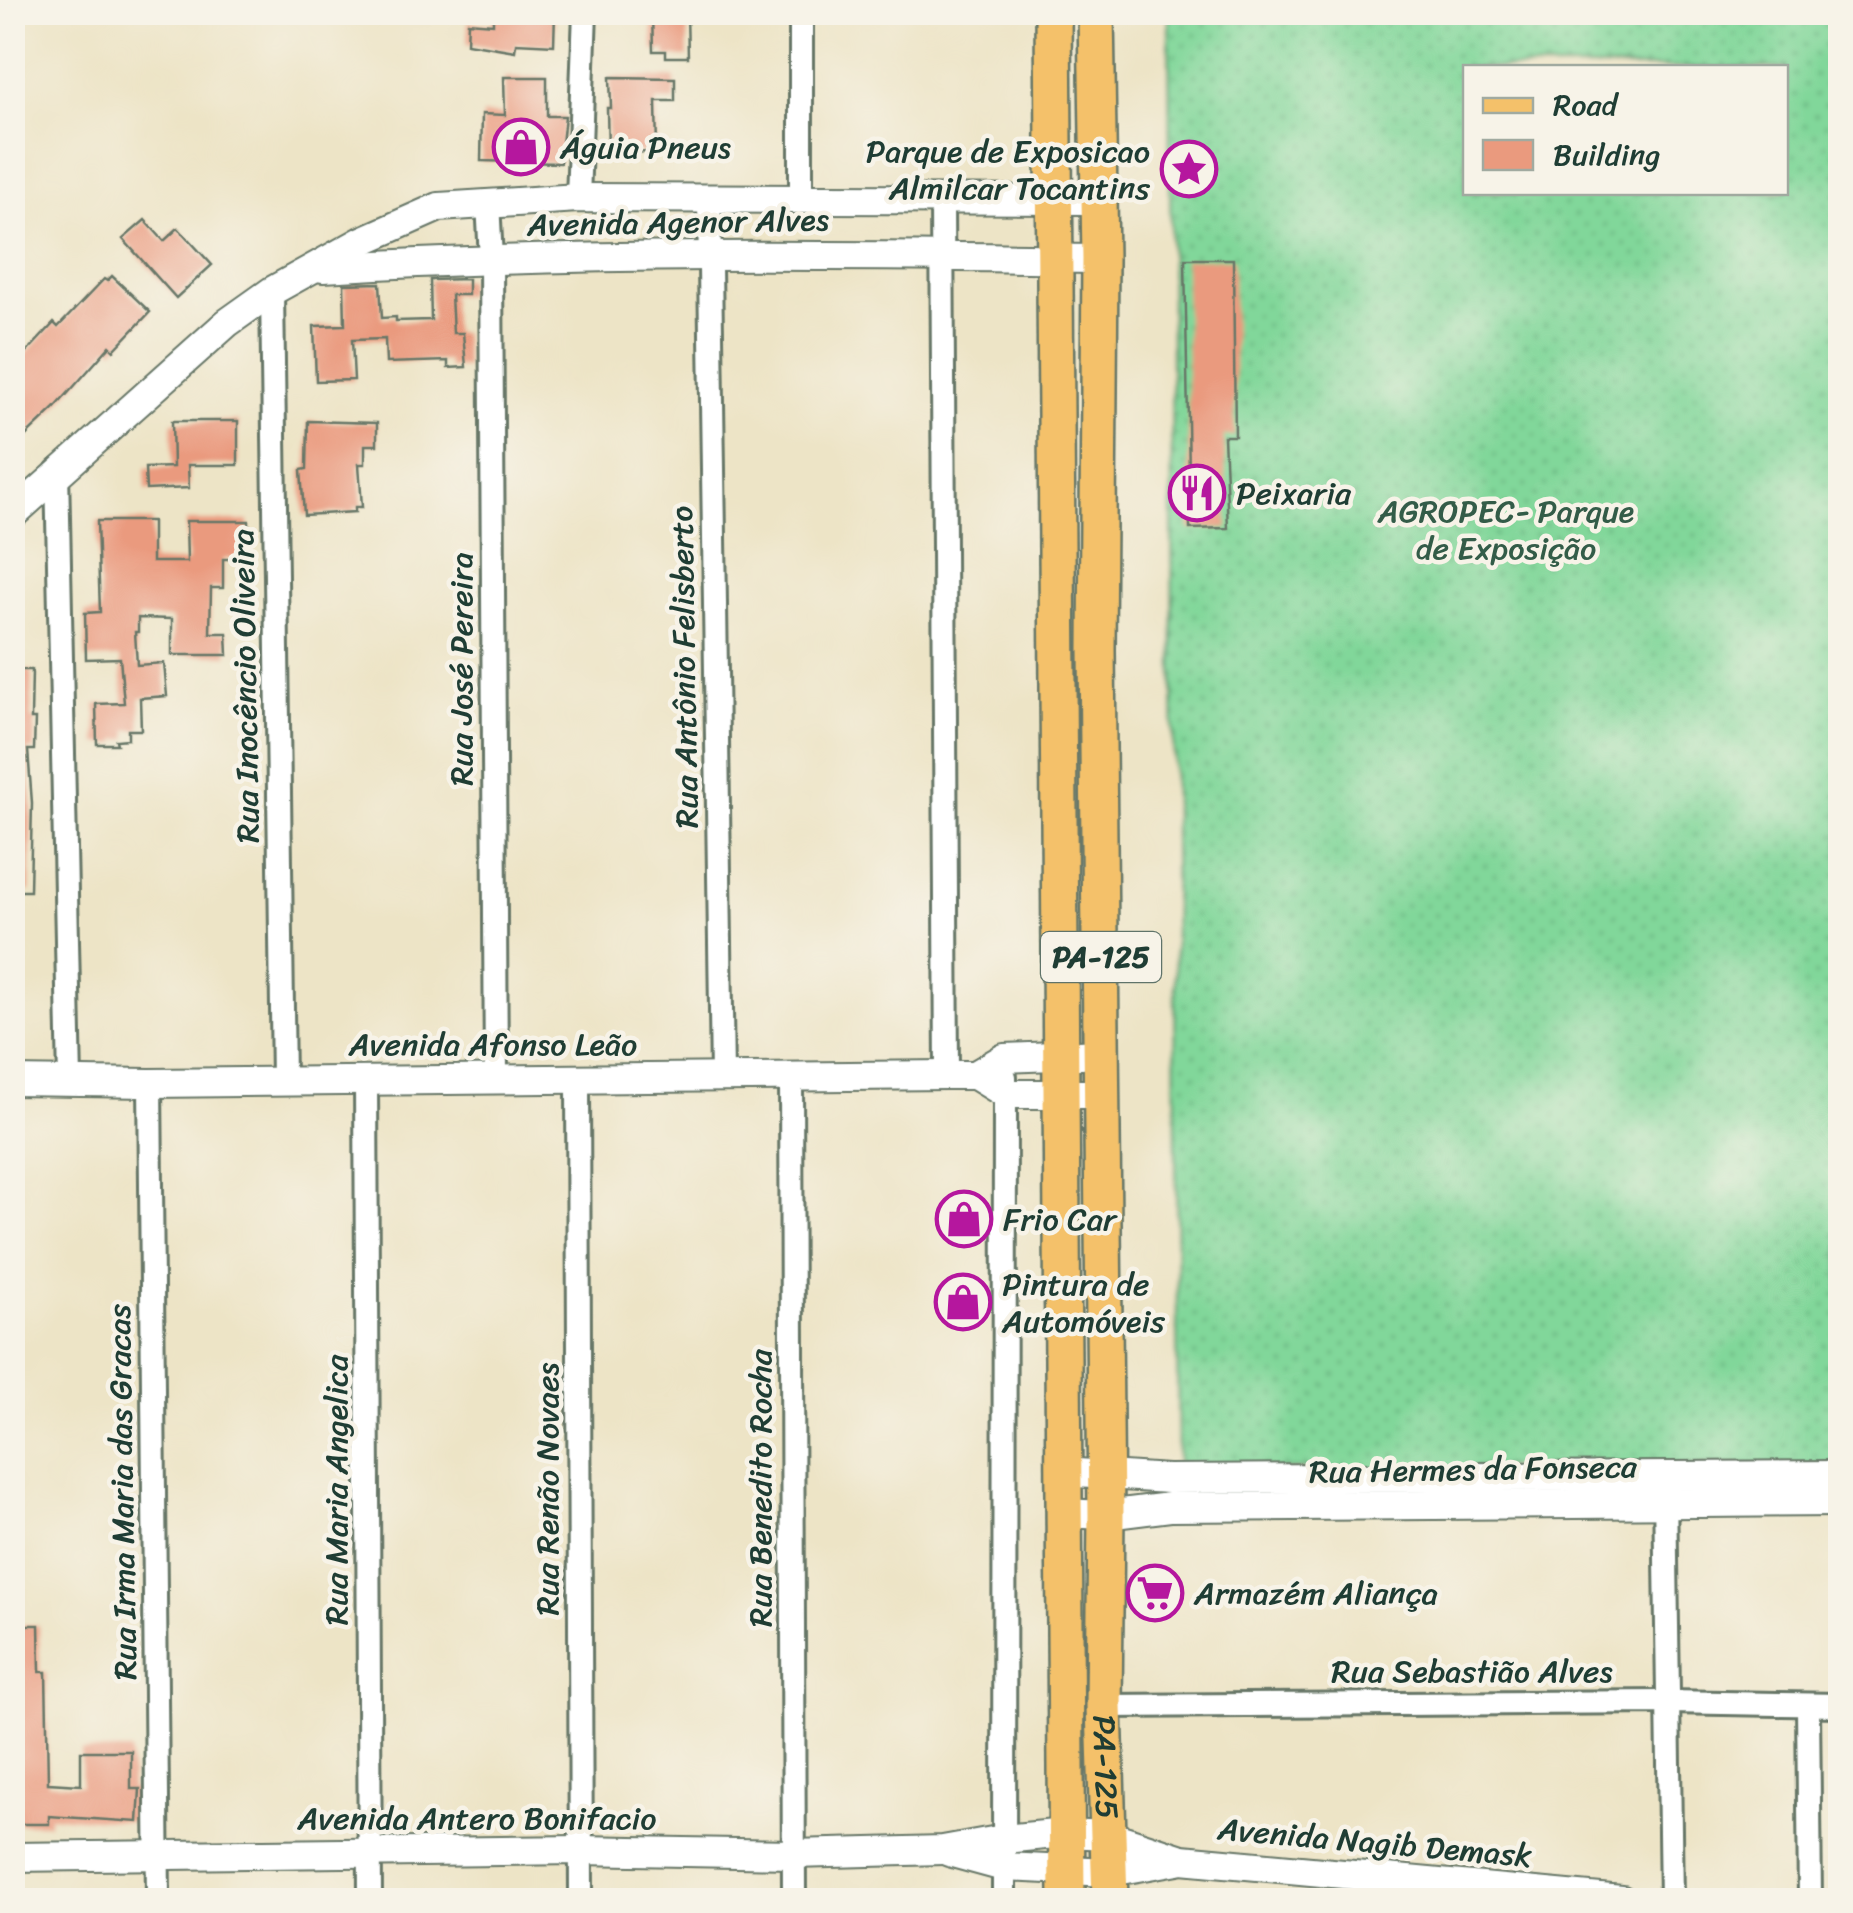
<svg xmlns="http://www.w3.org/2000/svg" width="1853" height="1913" font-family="Sriracha,sans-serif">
<defs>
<pattern id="grass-dots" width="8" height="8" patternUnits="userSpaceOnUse" patternTransform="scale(2.5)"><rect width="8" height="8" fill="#81d79a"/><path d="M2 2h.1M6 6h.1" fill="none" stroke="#6fb985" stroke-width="1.8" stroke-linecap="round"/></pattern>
</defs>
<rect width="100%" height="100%" fill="#f7f3e8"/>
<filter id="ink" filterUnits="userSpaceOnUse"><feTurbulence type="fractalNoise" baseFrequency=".01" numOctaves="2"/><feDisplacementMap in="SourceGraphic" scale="20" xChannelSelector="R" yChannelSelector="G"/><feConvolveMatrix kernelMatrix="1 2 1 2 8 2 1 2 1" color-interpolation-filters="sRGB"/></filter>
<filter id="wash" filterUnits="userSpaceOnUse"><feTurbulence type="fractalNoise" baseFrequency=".0048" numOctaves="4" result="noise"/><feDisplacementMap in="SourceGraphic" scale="40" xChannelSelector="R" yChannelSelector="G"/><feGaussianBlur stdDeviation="2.25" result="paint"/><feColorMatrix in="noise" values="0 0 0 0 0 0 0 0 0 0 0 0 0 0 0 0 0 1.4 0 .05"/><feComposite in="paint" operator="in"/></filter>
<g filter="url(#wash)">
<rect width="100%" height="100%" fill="#ede4c6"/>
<path fill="url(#grass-dots)" stroke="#508a67" stroke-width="2.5" fill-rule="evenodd" d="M 1169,13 L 1840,13 L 1840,1464 L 1178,1470 ZM 1466,68 L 1786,68 L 1786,192 L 1466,192 Z"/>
<g id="blocks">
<g fill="#ea9a7e">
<polygon points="493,12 555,12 554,45 516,43 515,51 467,43 468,22 493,24"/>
<polygon points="652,12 687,12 688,57 666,57 666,51 653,51"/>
<polygon points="504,77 547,77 547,116 565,116 560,163 481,161 482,114 505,115"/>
<polygon points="610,77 675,78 675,101 656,101 657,152 608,153 607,108 611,108"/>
<polygon points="145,220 164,241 178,228 212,265 176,298 123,239"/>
<polygon points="1185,259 1233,259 1235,436 1224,436 1228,528 1190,529"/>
<polygon points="112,276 150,312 114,350 110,346 54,409 12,449 12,368 54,323 58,327 104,279 107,281"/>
<polygon points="468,279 468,295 451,295 453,333 463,333 466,367 448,368 448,361 386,363 385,339 352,340 354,380 316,381 314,326 345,325 344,284 380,283 382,318 396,317 396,321 431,320 430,280"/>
<polygon points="172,421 238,421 238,465 188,465 189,488 146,490 145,468 173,467"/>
<polygon points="308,421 377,423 377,445 365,445 365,464 359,464 362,507 355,507 355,512 304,515 301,470 307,469"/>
<polygon points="97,521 152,521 152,562 187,562 186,521 249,521 249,559 223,559 223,588 211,588 210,633 227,633 228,655 172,655 172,619 138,618 138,632 135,632 137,665 164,663 167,696 140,698 141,730 128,730 128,739 116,740 117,744 97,744 96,704 124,703 120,658 86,659 85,613 100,612"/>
<polygon points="12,670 32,670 31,719 35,719 34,750 28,750 32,803 30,891 12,891"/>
<polygon points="12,1625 39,1625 40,1672 46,1672 48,1783 81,1785 81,1751 131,1751 131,1789 140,1789 138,1822 49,1816 49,1824 14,1824"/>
</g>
</g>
</g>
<g filter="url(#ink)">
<use href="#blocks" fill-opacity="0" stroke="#677767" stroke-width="2.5"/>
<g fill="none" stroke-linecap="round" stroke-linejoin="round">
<g stroke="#677767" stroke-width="28">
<g id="minor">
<polyline points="578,198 585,12"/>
<polyline points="709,199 722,1077"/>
<polyline points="801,199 801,12"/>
<polyline points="942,199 947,1075"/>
<polyline points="488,202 491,259 496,1078"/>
<polyline points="272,291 283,1080"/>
<polyline points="57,471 70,1082"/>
<polyline points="791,1076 794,1900"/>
<polyline points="578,1078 581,1900"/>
<polyline points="366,1080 370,1900"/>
<polyline points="150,1083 158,1900"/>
<polyline points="1665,1489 1671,1900"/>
<polyline points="1808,1705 1810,1900"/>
<polyline points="1104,1706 1668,1702 1840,1705"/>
<polyline points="1004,1900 1005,1077"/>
</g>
</g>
<g stroke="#677767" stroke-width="32">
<g id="tertiary">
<path d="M 323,268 C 582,252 841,255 1100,259"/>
<polyline points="12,515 227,323 272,291 362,241 439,207 578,198 1098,200"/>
<polyline points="975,1075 1004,1058 1102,1054"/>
<polyline points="12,1081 150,1083 947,1075 975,1075 1006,1094 1103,1094"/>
<polyline points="1062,1472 1168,1479 1840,1475"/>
<polyline points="1062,1513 1106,1515 1170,1507 1840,1502"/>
<polyline points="949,1852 1004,1867 1110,1872 1178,1860"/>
<polyline points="12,1857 580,1850 793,1854 943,1850 1004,1839 1065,1833 1109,1835 1182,1859 1622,1900"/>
</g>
</g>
<g stroke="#677767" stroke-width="40">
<g id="primary">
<polyline points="1053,12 1067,1900"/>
<path id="s1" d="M 1096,12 L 1100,259 L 1097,649 L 1106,1515 L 1104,1706 L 1110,1900"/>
</g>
</g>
<use href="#minor" stroke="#fff" stroke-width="22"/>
<use href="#tertiary" stroke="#fff" stroke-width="28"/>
<use href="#primary" stroke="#f4c16a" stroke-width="35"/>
</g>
</g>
<defs>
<g id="shop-ring" transform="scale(2.875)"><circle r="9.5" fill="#f7f3e8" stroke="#b5179e" stroke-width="1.5"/><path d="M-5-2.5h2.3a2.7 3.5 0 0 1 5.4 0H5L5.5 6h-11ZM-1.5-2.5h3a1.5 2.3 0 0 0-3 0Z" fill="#b5179e"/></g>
<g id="sight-ring" transform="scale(2.875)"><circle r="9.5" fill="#f7f3e8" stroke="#b5179e" stroke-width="1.5"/><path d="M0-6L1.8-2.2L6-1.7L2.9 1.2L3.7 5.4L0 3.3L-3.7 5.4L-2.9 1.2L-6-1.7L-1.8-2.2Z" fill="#b5179e"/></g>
<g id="restaurant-ring" transform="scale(2.875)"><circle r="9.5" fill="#f7f3e8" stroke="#b5179e" stroke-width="1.5"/><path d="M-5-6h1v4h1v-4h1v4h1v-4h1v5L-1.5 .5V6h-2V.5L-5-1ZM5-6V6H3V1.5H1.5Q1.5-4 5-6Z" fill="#b5179e"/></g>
<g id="supermarket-ring" transform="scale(2.875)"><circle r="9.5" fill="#f7f3e8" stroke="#b5179e" stroke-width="1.5"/><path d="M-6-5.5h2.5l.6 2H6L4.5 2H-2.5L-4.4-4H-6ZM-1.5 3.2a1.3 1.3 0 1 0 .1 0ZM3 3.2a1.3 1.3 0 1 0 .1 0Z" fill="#b5179e"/></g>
</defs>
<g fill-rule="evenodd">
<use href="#shop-ring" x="521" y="147"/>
<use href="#sight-ring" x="1189" y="169"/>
<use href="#restaurant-ring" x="1197" y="493"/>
<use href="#shop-ring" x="964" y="1219"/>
<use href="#shop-ring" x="963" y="1302"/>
<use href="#supermarket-ring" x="1155" y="1593"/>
</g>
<g text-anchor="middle" stroke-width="9" stroke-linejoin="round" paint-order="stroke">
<rect fill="#f7f3e8" stroke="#60746a" stroke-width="2.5" x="1041" y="932" width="120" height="50" rx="8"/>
<g font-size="30" font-weight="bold" fill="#1f3d34">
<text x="1101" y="967">PA-125</text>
</g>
<g font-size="32" fill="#1f3d34" stroke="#f7f3e8" text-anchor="start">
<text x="560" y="158">Águia Pneus</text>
<text x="1150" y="162" text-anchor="end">Parque de Exposicao<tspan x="1150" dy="37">Almilcar Tocantins</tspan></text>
<text x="1236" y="504">Peixaria</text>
<text x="1003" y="1230">Frio Car</text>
<text x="1002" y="1295">Pintura de<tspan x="1002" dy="37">Automóveis</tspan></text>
<text x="1194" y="1604">Armazém Aliança</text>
</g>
<g font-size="32" fill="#1f3d34" stroke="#f7f3e8">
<text transform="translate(678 222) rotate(-1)" y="11">Avenida Agenor Alves</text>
<text transform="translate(684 667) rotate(-91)" y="11">Rua Antônio Felisberto</text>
<text transform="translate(461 669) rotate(-90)" y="11">Rua José Pereira</text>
<text transform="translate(245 686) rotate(-91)" y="11">Rua Inocêncio Oliveira</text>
<text x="493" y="1055">Avenida Afonso Leão</text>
<text transform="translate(1473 1469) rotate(-1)" y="11">Rua Hermes da Fonseca</text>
<text transform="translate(760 1488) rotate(-90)" y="11">Rua Benedito Rocha</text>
<text transform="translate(547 1489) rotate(-90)" y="11">Rua Renão Novaes</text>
<text transform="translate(336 1490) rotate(-90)" y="11">Rua Maria Angelica</text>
<text transform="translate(122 1492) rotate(-91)" y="11">Rua Irma Maria das Gracas</text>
<text x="1472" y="1682">Rua Sebastião Alves</text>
<text dy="11" stroke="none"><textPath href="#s1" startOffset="1755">PA-125</textPath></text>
<text x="477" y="1829">Avenida Antero Bonifacio</text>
<text transform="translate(1375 1842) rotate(5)" y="11">Avenida Nagib Demask</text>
</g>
<g font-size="32" fill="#335c48" stroke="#f7f3e8">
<text x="1506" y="522">AGROPEC- Parque<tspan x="1506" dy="37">de Exposição</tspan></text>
</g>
</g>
<rect width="1853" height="1913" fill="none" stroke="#f7f3e8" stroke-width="50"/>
<rect x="1463" y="65" width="325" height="130" fill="#f7f3e8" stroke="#a1aaa0" stroke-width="2.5"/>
<rect x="1483" y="98" width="50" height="15" fill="#f4c16a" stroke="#a1aaa0" stroke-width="2.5"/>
<text x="1553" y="115" font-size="30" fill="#1f3d34">Road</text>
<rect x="1483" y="140" width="50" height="30" fill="#ea9a7e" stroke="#a1aaa0" stroke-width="2.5"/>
<text x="1553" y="165" font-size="30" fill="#1f3d34">Building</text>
</svg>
